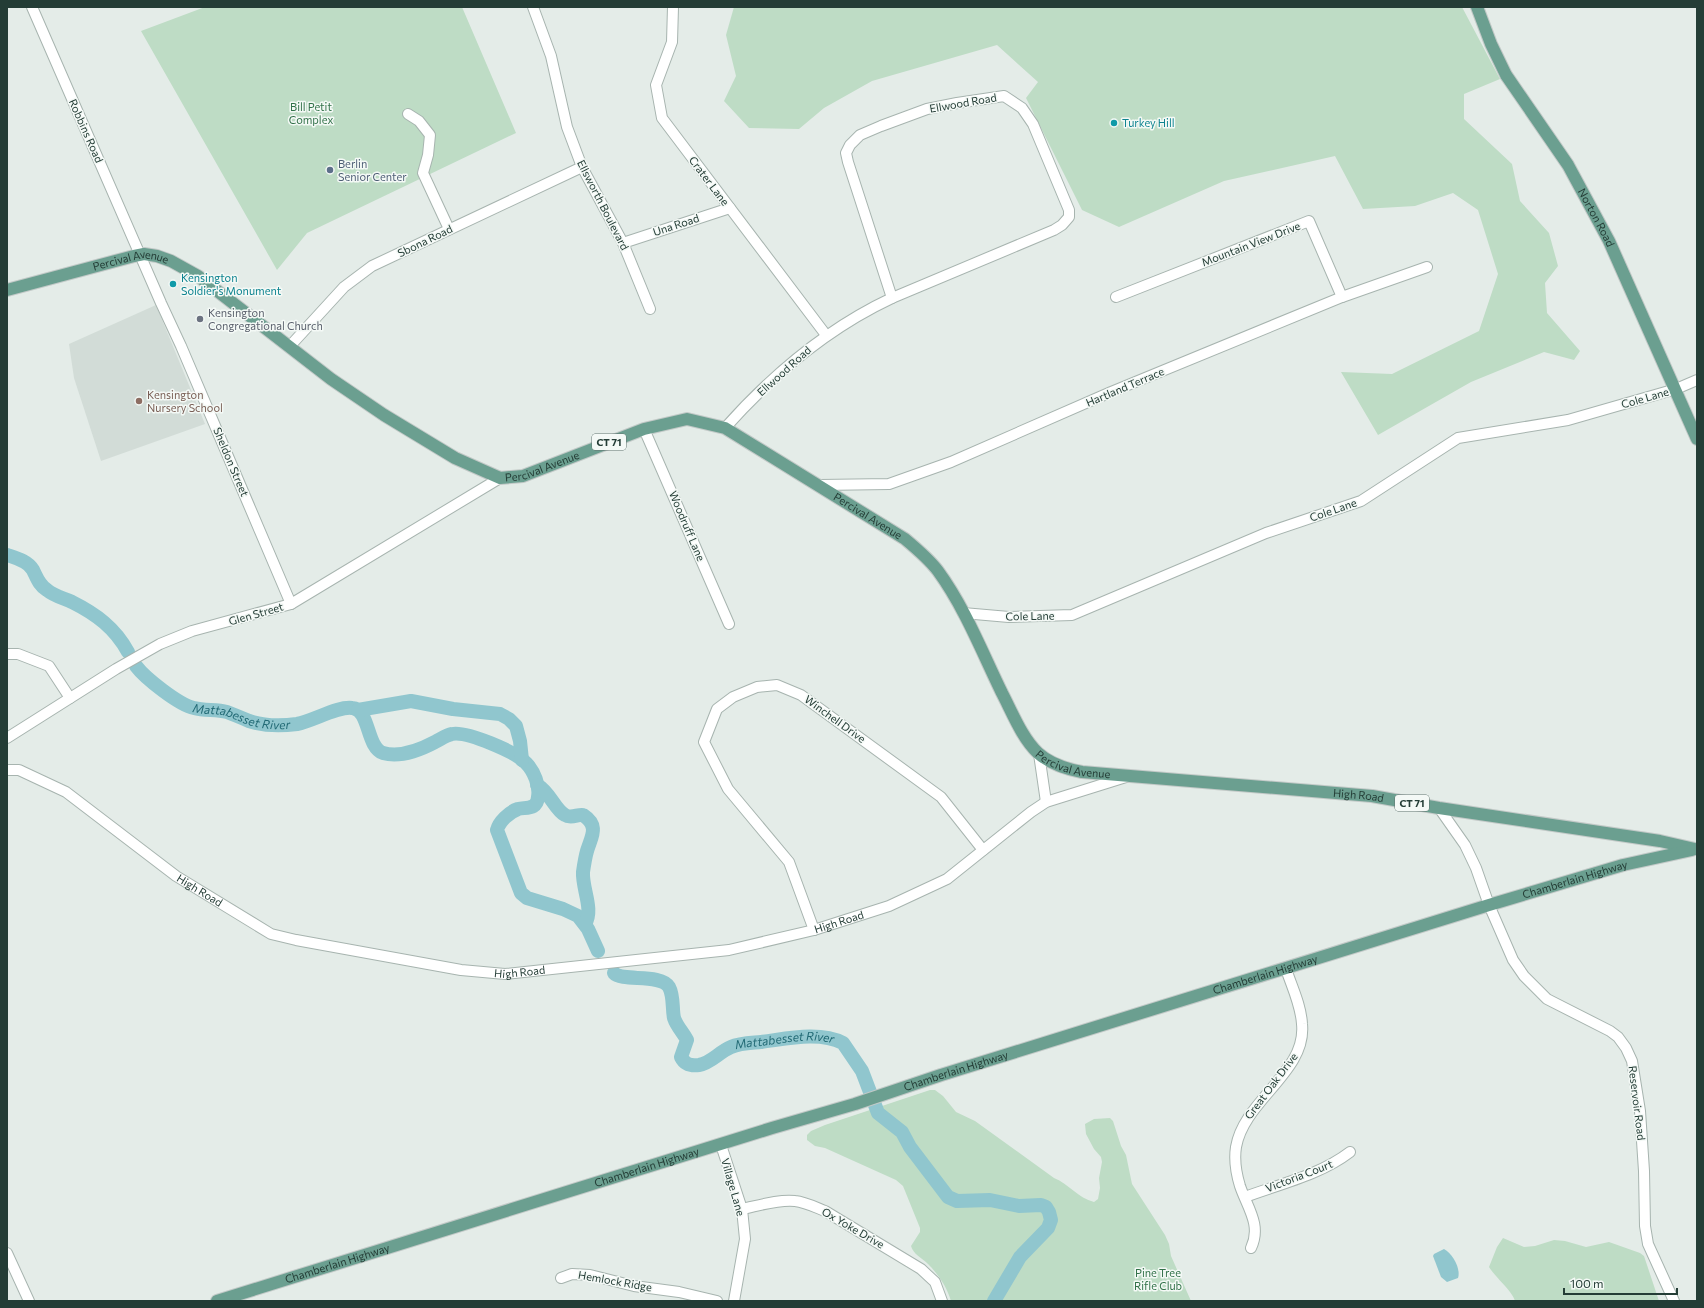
<svg xmlns="http://www.w3.org/2000/svg" width="1704" height="1308" font-family="Commissioner,sans-serif">
<rect width="100%" height="100%" fill="#e4ece8"/>
<polygon fill="#d2dcd7" points="156,305 205,424 101,461 74,378 69,344"/>
<g fill="#bedcc5">
<polygon points="205,7 462,7 516,133 307,233 277,270 141,31"/>
<polygon points="734,7 1462,7 1500,79 1464,94 1464,119 1512,164 1520,201 1549,233 1558,266 1545,283 1547,313 1580,351 1574,360 1544,352 1471,382 1378,435 1341,372 1392,374 1479,331 1498,274 1478,210 1453,193 1415,206 1363,209 1335,156 1224,181 1119,227 1082,210 1026,98 1038,82 997,45 872,81 824,108 799,129 749,128 724,101 736,76 726,35"/>
<path d="M 930,1090 L 935,1090 L 943,1096 L 956,1112 L 975,1121 L 1054,1178 C 1069,1184 1078,1198 1094,1202 L 1098,1199 L 1100,1188 L 1099,1178 L 1102,1162 L 1101,1157 L 1094,1149 L 1086,1134 L 1085,1124 L 1094,1119 L 1110,1118 L 1113,1121 L 1121,1146 L 1126,1155 L 1132,1184 L 1165,1235 L 1169,1244 L 1171,1256 L 1191,1301 L 951,1301 C 947,1287 938,1274 928,1264 C 922,1258 913,1254 911,1246 L 920,1232 L 920,1228 L 903,1186 L 896,1180 L 825,1148 L 815,1146 L 807,1140 L 807,1135 L 811,1131 L 825,1125 Z"/>
<path d="M 1503,1238 L 1524,1247 L 1535,1246 L 1554,1240 L 1565,1241 L 1586,1247 L 1609,1242 L 1640,1253 L 1644,1256 L 1659,1301 L 1515,1301 C 1513,1292 1496,1278 1489,1267 L 1497,1247 Z"/>
</g>
<path fill="#90c6ce" d="M 1444,1249 C 1453,1254 1461,1269 1458,1278 L 1447,1282 L 1441,1277 L 1433,1256 L 1434,1254 Z"/>
<g fill="none" stroke-linecap="round" stroke-linejoin="round">
<g stroke="#90c6ce" stroke-width="14">
<path d="M 7,555 C 16,558 28,561 33,570 C 37,578 39,585 47,590 C 54,596 63,598 72,602 C 96,614 115,628 128,652"/>
<path id="s1" d="M 136,666 C 145,678 179,705 194,708 C 205,711 216,709 227,712 C 235,715 242,718 249,721 C 264,726 282,726 297,724 C 313,721 338,706 352,708 C 370,709 366,747 383,753 C 401,758 420,750 435,742 C 441,739 446,735 452,734 C 467,731 516,752 526,763 C 534,771 540,786 538,797 C 537,810 526,807 518,809 C 509,812 499,822 497,830 L 521,893 L 527,898 L 563,909 L 578,916 L 588,929 L 598,951"/>
<polyline points="358,710 411,701 453,709 500,714 509,719 516,726 520,741 522,760"/>
<path d="M 537,785 C 550,792 555,810 565,815 C 571,819 578,814 583,815 C 600,826 591,837 587,851 C 585,858 584,865 583,872 C 582,889 594,909 585,924"/>
<path id="s2" d="M 614,973 C 622,982 661,973 669,987 C 674,996 672,1009 674,1018 C 677,1027 683,1032 687,1040 L 681,1057 C 685,1065 691,1066 699,1065 C 711,1063 719,1052 731,1047 C 740,1043 751,1043 761,1042 C 786,1039 819,1031 843,1043 L 862,1071 L 878,1113 L 902,1132 L 910,1147 L 948,1197 L 957,1201 L 990,1200 L 1019,1206 L 1041,1205 L 1046,1207 L 1049,1212 L 1051,1220 L 1048,1228 L 1020,1257 L 994,1301"/>
</g>
<g stroke="#a7b4af" stroke-width="12">
<g id="minor">
<polyline points="32,7 161,303 181,346 291,604"/>
<polyline points="533,7 551,56 567,127 582,167 623,243 650,309"/>
<polyline points="673,7 672,42 656,85 662,118 826,335"/>
<polygon points="1004,96 1022,108 1033,124 1069,210 1069,217 1062,225 1054,230 892,298 848,162 846,153 850,145 860,135 881,126 927,109 957,103"/>
<polyline points="408,114 419,121 430,135 428,155 423,173 449,229"/>
<polyline points="623,243 730,208"/>
<polyline points="1116,297 1309,221 1342,297"/>
<polyline points="290,346 344,287 372,266 582,167"/>
<path d="M 725,428 C 773,374 826,329 892,298"/>
<polyline points="644,429 729,624"/>
<polyline points="820,485 889,484 951,462 1111,392 1342,297 1427,267"/>
<polyline points="963,613 1009,617 1072,615 1266,533 1361,501 1458,438 1568,420 1676,389 1697,380"/>
<polyline points="7,654 18,654 49,666 70,698"/>
<polyline points="7,738 116,669 160,644 192,631 291,604 500,478"/>
<polyline points="1039,754 1046,802"/>
<path id="s3" d="M 7,770 L 19,770 L 66,792 L 176,876 L 271,934 L 296,940 L 461,970 L 505,974 L 729,950 L 814,930 L 889,906 L 947,879 L 1031,812 L 1046,802 L 1126,777"/>
<polyline points="1439,808 1465,845 1476,868 1489,905 1513,960 1524,976 1547,999 1610,1031 1618,1037 1626,1048 1632,1061 1640,1111 1644,1171 1645,1226 1648,1244 1674,1301"/>
<polyline points="814,930 789,862 728,789 704,742 717,709 733,697 757,687 777,685 801,695 941,797 983,850"/>
<polyline points="721,1145 742,1209 745,1239 734,1301"/>
<path d="M 1245,1197 C 1280,1184 1320,1175 1350,1152"/>
<path d="M 742,1209 C 757,1206 779,1199 795,1201 C 805,1202 815,1207 825,1211 L 921,1269 L 935,1282 L 942,1301"/>
<path d="M 1251,1248 C 1262,1225 1247,1207 1240,1186 C 1236,1173 1234,1160 1236,1147 C 1244,1100 1307,1072 1302,1024 C 1301,1005 1292,987 1286,969"/>
<polyline points="7,1253 29,1301"/>
<polyline points="561,1278 572,1274 590,1275 634,1286 679,1292 717,1301"/>
</g>
</g>
<g stroke="#c2c9c7" stroke-width="14">
<g id="major">
<path id="s4" d="M 1477,7 L 1491,44 L 1506,75 L 1568,165 L 1609,241 L 1697,439"/>
<path id="s5" d="M 7,290 L 134,256 L 144,254 L 157,256 L 171,261 L 198,276 L 331,379 L 384,415 L 455,458 L 500,478 L 523,476 L 644,429 L 687,419 L 725,428 L 905,539 C 917,549 929,559 938,571 C 965,608 982,652 1002,693 C 1012,712 1022,738 1038,753 C 1050,764 1066,769 1082,772 L 1372,796 L 1439,808 L 1660,841 L 1695,849"/>
<path id="s6" d="M 217,1301 L 772,1128 L 855,1104 L 941,1075 L 1489,905 L 1623,865 L 1692,850"/>
</g>
</g>
<use href="#minor" stroke="#fff" stroke-width="10"/>
<use href="#major" stroke="#6b9f90" stroke-width="12"/>
</g>
<g fill="#0f9aa8" stroke="#f4f9f6" stroke-width="1.5">
<circle cx="1114" cy="123" r="4"/>
<circle cx="173" cy="284" r="4"/>
</g>
<circle fill="#5c6f8a" stroke="#f4f9f6" stroke-width="1.5" cx="330" cy="170" r="4"/>
<circle fill="#6b7280" stroke="#f4f9f6" stroke-width="1.5" cx="200" cy="319" r="4"/>
<circle fill="#8d6e63" stroke="#f4f9f6" stroke-width="1.5" cx="139" cy="401" r="4"/>
<g text-anchor="middle" stroke-width="3" stroke-linejoin="round" paint-order="stroke">
<g fill="#f4f9f6" stroke="#627570" stroke-width="1">
<rect x="592" y="434" width="34" height="16" rx="3"/>
<rect x="1395" y="795" width="34" height="16" rx="3"/>
</g>
<g font-size="10" font-weight="bold" fill="#243d36">
<text x="609" y="446">CT 71</text>
<text x="1412" y="807">CT 71</text>
</g>
<g font-size="11" fill="#243d36" stroke="#f4f9f6">
<text transform="translate(963 103) rotate(-10)" y="4">Ellwood Road</text>
<text transform="translate(86 131) rotate(66)" y="4">Robbins Road</text>
<text transform="translate(709 181) rotate(53)" y="4">Crater Lane</text>
<text transform="translate(603 205) rotate(63)" y="4">Ellsworth Boulevard</text>
<text dy="4" stroke="none"><textPath href="#s4" startOffset="243">Norton Road</textPath></text>
<text transform="translate(676 225) rotate(-18)" y="4">Una Road</text>
<text transform="translate(425 241) rotate(-26)" y="4">Sbona Road</text>
<text transform="translate(1251 244) rotate(-21)" y="4">Mountain View Drive</text>
<text dy="4" stroke="none"><textPath href="#s5" startOffset="128">Percival Avenue</textPath></text>
<text transform="translate(784 371) rotate(-42)" y="4">Ellwood Road</text>
<text transform="translate(1125 387) rotate(-23)" y="4">Hartland Terrace</text>
<text transform="translate(1645 398) rotate(-16)" y="4">Cole Lane</text>
<text transform="translate(231 462) rotate(67)" y="4">Sheldon Street</text>
<text dy="4" stroke="none"><textPath href="#s5" startOffset="609">Percival Avenue</textPath></text>
<text transform="translate(1333 510) rotate(-19)" y="4">Cole Lane</text>
<text dy="4" stroke="none"><textPath href="#s5" startOffset="969">Percival Avenue</textPath></text>
<text transform="translate(687 526) rotate(67)" y="4">Woodruff Lane</text>
<text transform="translate(256 614) rotate(-16)" y="4">Glen Street</text>
<text transform="translate(1030 616) rotate(-1)" y="4">Cole Lane</text>
<text transform="translate(835 719) rotate(36)" y="4">Winchell Drive</text>
<text dy="4" stroke="none"><textPath href="#s5" startOffset="1305">Percival Avenue</textPath></text>
<text dy="4" stroke="none"><textPath href="#s5" startOffset="1593">High Road</textPath></text>
<text dy="4" stroke="none"><textPath href="#s6" startOffset="1422">Chamberlain Highway</textPath></text>
<text dy="4" stroke="none"><textPath href="#s3" startOffset="230">High Road</textPath></text>
<text dy="4" stroke="none"><textPath href="#s3" startOffset="890">High Road</textPath></text>
<text dy="4" stroke="none"><textPath href="#s3" startOffset="566">High Road</textPath></text>
<text dy="4" stroke="none"><textPath href="#s6" startOffset="1098">Chamberlain Highway</textPath></text>
<text dy="4" stroke="none"><textPath href="#s6" startOffset="774">Chamberlain Highway</textPath></text>
<text transform="translate(1271 1086) rotate(-53)" y="4">Great Oak Drive</text>
<text transform="translate(1637 1103) rotate(83)" y="4">Reservoir Road</text>
<text dy="4" stroke="none"><textPath href="#s6" startOffset="450">Chamberlain Highway</textPath></text>
<text transform="translate(1299 1176) rotate(-21)" y="4">Victoria Court</text>
<text transform="translate(733 1187) rotate(74)" y="4">Village Lane</text>
<text transform="translate(853 1228) rotate(30)" y="4">Ox Yoke Drive</text>
<text dy="4" stroke="none"><textPath href="#s6" startOffset="126">Chamberlain Highway</textPath></text>
<text transform="translate(615 1281) rotate(10)" y="4">Hemlock Ridge</text>
</g>
<g font-size="11" fill="#317148" stroke="#f4f9f6">
<text x="311" y="111">Bill Petit<tspan x="311" dy="13">Complex</tspan></text>
<text x="1158" y="1277">Pine Tree<tspan x="1158" dy="13">Rifle Club</tspan></text>
</g>
<g font-size="11" fill="#0d838f" stroke="#f4f9f6" text-anchor="start">
<text x="1122" y="127">Turkey Hill</text>
<text x="181" y="282">Kensington<tspan x="181" dy="13">Soldier's Monument</tspan></text>
</g>
<g font-size="11" fill="#4e5e75" stroke="#f4f9f6" text-anchor="start">
<text x="338" y="168">Berlin<tspan x="338" dy="13">Senior Center</tspan></text>
</g>
<g font-size="11" fill="#5b616d" stroke="#f4f9f6" text-anchor="start">
<text x="208" y="317">Kensington<tspan x="208" dy="13">Congregational Church</tspan></text>
</g>
<g font-size="11" fill="#785e54" stroke="#f4f9f6" text-anchor="start">
<text x="147" y="399">Kensington<tspan x="147" dy="13">Nursery School</tspan></text>
</g>
<g font-size="12" font-style="italic" fill="#226a75" stroke="#f4f9f6">
<text dy="4" stroke="none"><textPath href="#s1" startOffset="121">Mattabesset River</textPath></text>
<text dy="4" stroke="none"><textPath href="#s2" startOffset="246">Mattabesset River</textPath></text>
</g>
</g>
<rect width="1704" height="1308" fill="none" stroke="#243d36" stroke-width="16"/>
<path d="M1564 1288v6h113v-6" fill="none" stroke="#243d36" stroke-width="2"/>
<text x="1570" y="1288" font-size="12" fill="#243d36" stroke="#f4f9f6" stroke-width="3" paint-order="stroke">100 m</text>
</svg>
